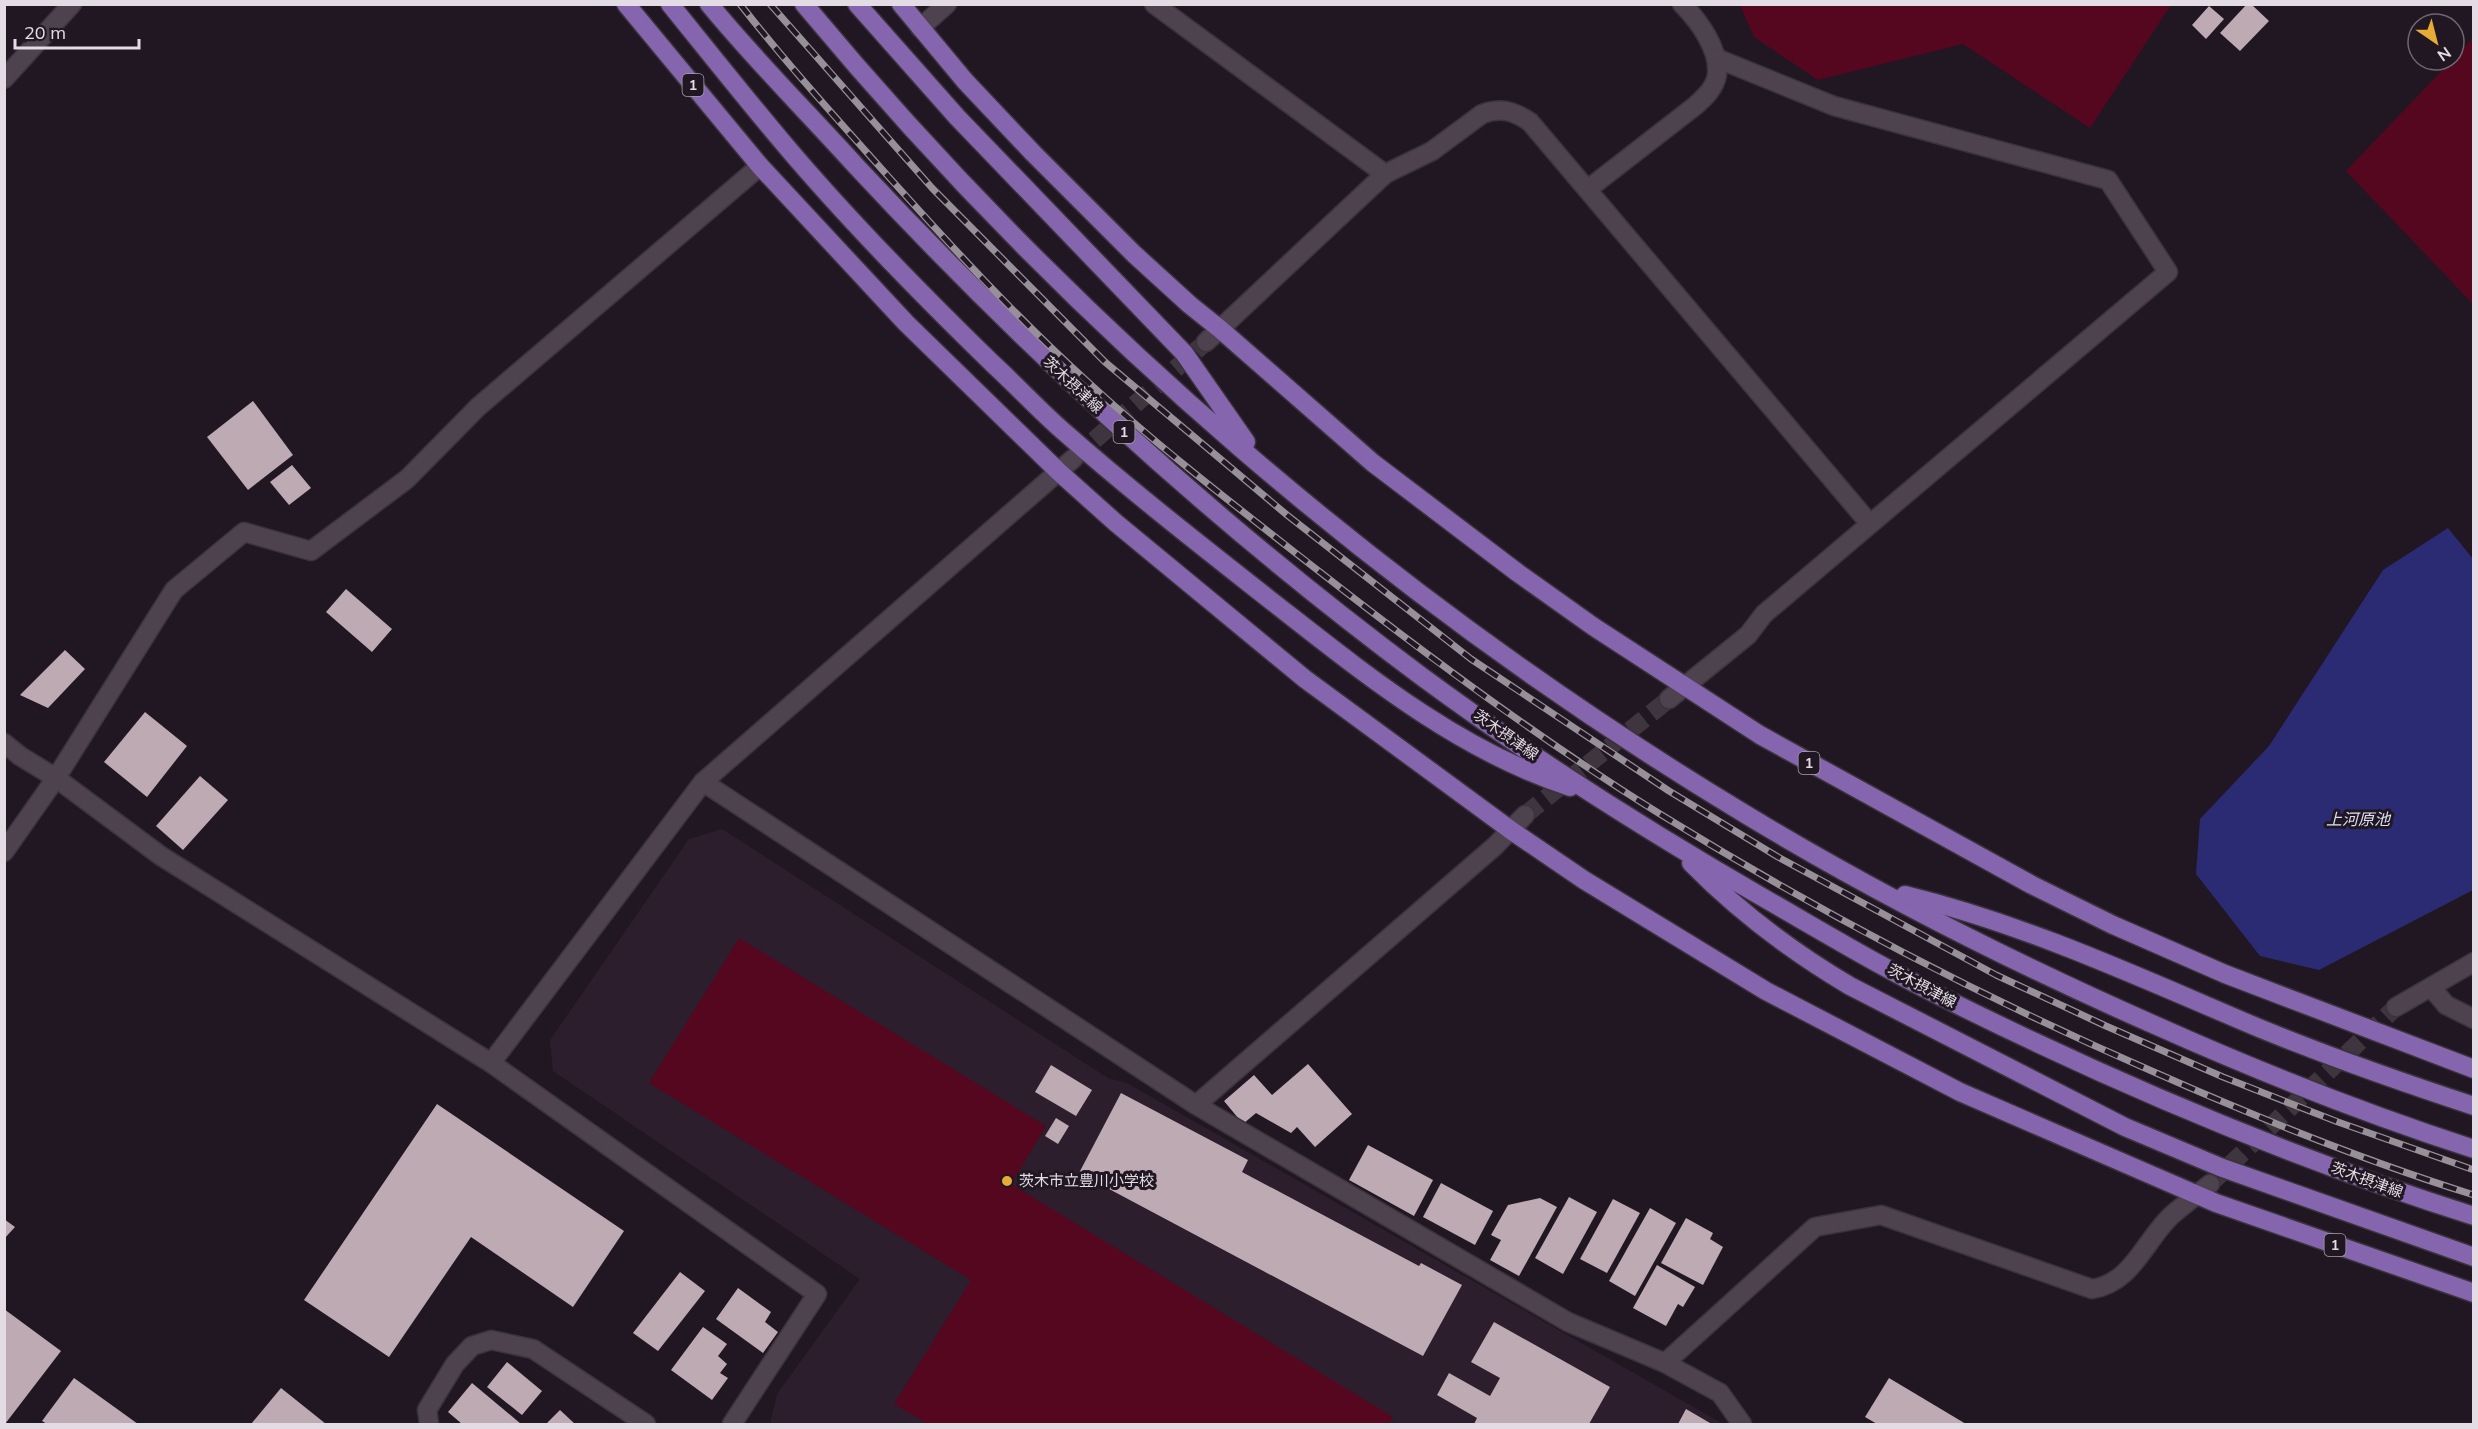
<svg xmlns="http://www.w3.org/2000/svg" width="2478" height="1429" font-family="Mulish,'Noto Sans JP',sans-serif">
<rect width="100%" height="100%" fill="#211722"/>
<polygon fill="#2c1e2d" points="722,829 1108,1078 1127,1083 1723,1424 770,1424 777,1394 860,1279 553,1071 550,1040 689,839"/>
<g fill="#54071e">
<polygon points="1740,5 2171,5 2090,128 1963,44 1818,80 1754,37"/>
<polygon points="2473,38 2473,304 2346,171"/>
<polygon points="739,938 1046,1126 1011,1184 1393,1417 1388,1424 927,1424 894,1404 971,1280 649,1083"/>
</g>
<polygon fill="#2a2b73" points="2448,528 2473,559 2473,890 2319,970 2260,956 2196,874 2200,819 2269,746 2383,570"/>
<g fill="#bdaab3">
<polygon points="2247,4 2251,4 2269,21 2240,51 2220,33"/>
<polygon points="2209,6 2224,19 2206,39 2192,25"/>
<polygon points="253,401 293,455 248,490 207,437"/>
<polygon points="292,465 311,488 289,505 270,482"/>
<polygon points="346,589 392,629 372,652 326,612"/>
<polygon points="65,650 85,669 48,708 20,695"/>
<polygon points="145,712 187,746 147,797 104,762"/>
<polygon points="200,776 228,800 183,850 156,826"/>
<polygon points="1308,1064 1352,1114 1315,1147 1297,1127 1291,1133 1256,1113 1243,1124 1224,1101 1254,1075 1272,1095"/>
<polygon points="1051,1065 1092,1090 1076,1116 1035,1092"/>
<polygon points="1121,1093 1248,1160 1242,1172 1419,1266 1421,1263 1462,1285 1423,1356 1079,1173"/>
<polygon points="437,1104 624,1231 573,1307 471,1237 389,1357 304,1300"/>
<polygon points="1056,1118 1069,1126 1058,1144 1045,1136"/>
<polygon points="1368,1145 1433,1180 1414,1216 1349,1180"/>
<polygon points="1441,1183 1493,1211 1475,1245 1423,1217"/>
<polygon points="1569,1197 1597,1212 1563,1274 1535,1258"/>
<polygon points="1540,1198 1557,1207 1519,1276 1490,1260 1501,1240 1491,1235 1508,1205"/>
<polygon points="1613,1199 1640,1213 1607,1273 1580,1259"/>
<polygon points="1650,1208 1676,1223 1635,1296 1609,1281"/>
<polygon points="1686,1218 1713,1233 1710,1239 1723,1247 1703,1285 1661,1263"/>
<polygon points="4,1219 15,1227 4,1239"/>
<polygon points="1657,1265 1695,1287 1683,1307 1678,1304 1666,1326 1633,1308"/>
<polygon points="680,1272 705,1291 658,1351 633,1333"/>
<polygon points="738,1288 771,1312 765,1322 778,1332 763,1353 716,1319"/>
<polygon points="4,1309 61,1351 5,1424 4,1424"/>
<polygon points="1494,1322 1610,1387 1589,1424 1474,1424 1477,1418 1437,1395 1449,1373 1490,1396 1500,1378 1471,1362"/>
<polygon points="703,1327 727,1344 718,1356 727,1364 720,1373 728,1378 712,1400 671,1370"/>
<polygon points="507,1362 542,1391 522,1415 487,1387"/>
<polygon points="74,1378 138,1424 47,1424 42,1421"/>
<polygon points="1889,1378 1966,1424 1877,1424 1865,1417"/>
<polygon points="472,1383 521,1424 462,1424 448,1412"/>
<polygon points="281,1388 326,1424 251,1424"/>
<polygon points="1686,1409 1710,1423 1709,1424 1678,1424"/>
<polygon points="560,1410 575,1424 546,1424"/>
</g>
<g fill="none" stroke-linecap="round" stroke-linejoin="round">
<g stroke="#3e353f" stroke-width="18" stroke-dasharray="18 9" stroke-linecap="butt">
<polyline points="1074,458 1206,342"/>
<polyline points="1525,815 1669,699"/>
<polyline points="2210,1184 2396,1007"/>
</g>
<g stroke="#3a333b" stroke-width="21">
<g id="minor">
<polyline points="1154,4 1385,174"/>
<polyline points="920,28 947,4"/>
<polyline points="4,79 72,4"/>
<path d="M 1588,189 L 1695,106 C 1704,98 1715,88 1717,75 C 1720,50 1699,21 1682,4"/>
<path d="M 1206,342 L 1385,174 L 1432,151 L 1482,114 C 1501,107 1514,111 1530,122 L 1870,524"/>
<polyline points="1669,699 1748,635 1764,614 2168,272 2108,180 1834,106 1716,58"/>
<polyline points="4,743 20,756 56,778 161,856 491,1063 703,782 1074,458"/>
<polyline points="703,782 1196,1105 1568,1322 1665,1363 1720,1393 1742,1424"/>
<polyline points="4,852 56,778 174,590 244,532 311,551 407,479 478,407 760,166"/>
<polyline points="2431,987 2446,1005 2474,1019"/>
<polyline points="2396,1007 2474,962"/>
<polyline points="491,1063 817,1294 732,1424"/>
<polyline points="1196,1105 1495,846 1525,815"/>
<path d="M 1665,1363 L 1815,1227 L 1881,1215 L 2092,1289 C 2133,1283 2145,1239 2173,1214 C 2185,1204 2198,1194 2210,1184"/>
<polyline points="429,1424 427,1410 455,1364 472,1346 491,1340 533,1349 646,1424"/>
</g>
</g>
<g stroke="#3a333b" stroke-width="21">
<g id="primary">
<polyline points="626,4 760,166 906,323 1059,472 1116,523 1305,679 1512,831 1584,880 1766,991 1960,1092 2216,1203 2474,1293"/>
<path d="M 670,4 C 708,51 746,99 785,145 C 850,222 921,294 993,364 C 1017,386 1039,410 1063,431 C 1131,491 1203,547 1274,603 C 1366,675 1458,750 1570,787"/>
<path d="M 709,4 C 755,60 807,112 856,166 C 1029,352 1217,524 1421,676 C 1532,758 1649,832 1769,901 C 1828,935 1888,971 1950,1001 C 2119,1085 2294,1159 2474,1216"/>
<path d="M 804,4 C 1069,323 1390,600 1745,814 C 1877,894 2016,964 2157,1026 C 2260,1072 2366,1114 2474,1149"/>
<polyline points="857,4 957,117 1184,353 1246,442"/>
<polyline points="901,4 965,81 1033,153 1134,254 1190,305 1220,329 1373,463 1518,573 1594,627 1760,735 2032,885 2113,925 2225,974 2474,1069"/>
<path d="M 1691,863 C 1739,912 1791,951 1850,986 L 2125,1127 L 2220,1167 L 2474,1257"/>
<path d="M 1905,895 C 2028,925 2143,979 2259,1028 C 2330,1057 2401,1082 2474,1106"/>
</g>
</g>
<use href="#minor" stroke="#4e424f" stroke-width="18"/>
<use href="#primary" stroke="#8565ad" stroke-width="18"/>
<g stroke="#989099" stroke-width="7">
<g id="rail">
<path d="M 740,4 C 786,63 837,119 887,175 C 951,246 1017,318 1088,382 C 1162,450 1242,511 1320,572 C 1430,658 1542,741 1660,814 C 1819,912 1983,998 2154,1072 C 2258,1118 2365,1161 2474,1195"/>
<polyline points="770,4 932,188 1105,362 1287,515 1471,659 1669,791 1778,857 1996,975 2106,1026 2223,1077 2338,1122 2474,1170"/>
</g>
</g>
<use href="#rail" stroke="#211722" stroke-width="4.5" stroke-dasharray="14" stroke-linecap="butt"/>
</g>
<circle fill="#e7ac36" stroke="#211722" stroke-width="2" cx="1007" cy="1181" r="6"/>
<g text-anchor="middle" stroke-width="6" stroke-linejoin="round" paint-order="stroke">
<g fill="#211722" stroke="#a9a1aa" stroke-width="1.5">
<rect x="682.5" y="74" width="21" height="22" rx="4.5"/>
<rect x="1113.5" y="421" width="21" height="22" rx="4.5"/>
<rect x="1798.5" y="752" width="21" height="22" rx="4.5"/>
<rect x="2324.5" y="1234" width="21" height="22" rx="4.5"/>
</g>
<g font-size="14" font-weight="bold" fill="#e3dce4">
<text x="693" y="90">1</text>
<text x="1124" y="437">1</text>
<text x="1809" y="768">1</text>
<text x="2335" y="1250">1</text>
</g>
<g font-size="15" fill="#e3dce4" stroke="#211722">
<text transform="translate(1073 385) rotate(43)" y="5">茨木摂津線</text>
<text transform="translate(1506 735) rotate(35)" y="5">茨木摂津線</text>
<text transform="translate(1922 986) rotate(28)" y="5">茨木摂津線</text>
<text transform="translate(2367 1180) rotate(20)" y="5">茨木摂津線</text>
</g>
<g font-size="15" fill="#e3dce4" stroke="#211722" text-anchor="start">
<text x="1019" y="1186">茨木市立豊川小学校</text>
</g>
<g font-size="16" font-style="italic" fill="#dbdff5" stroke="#211722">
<text x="2358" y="825">上河原池</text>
</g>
</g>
<rect width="2478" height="1429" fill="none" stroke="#e3dce4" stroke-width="12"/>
<g transform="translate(2436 42) rotate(145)"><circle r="28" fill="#211722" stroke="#6f6670" stroke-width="1.5"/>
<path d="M0-4.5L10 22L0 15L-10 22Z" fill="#e7ac36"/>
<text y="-9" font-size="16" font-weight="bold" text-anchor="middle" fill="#e3dce4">N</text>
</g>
<path d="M15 39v9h124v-9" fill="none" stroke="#e3dce4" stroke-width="3"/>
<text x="24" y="39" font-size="18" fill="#e3dce4" stroke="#211722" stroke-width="4.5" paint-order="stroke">20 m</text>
</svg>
